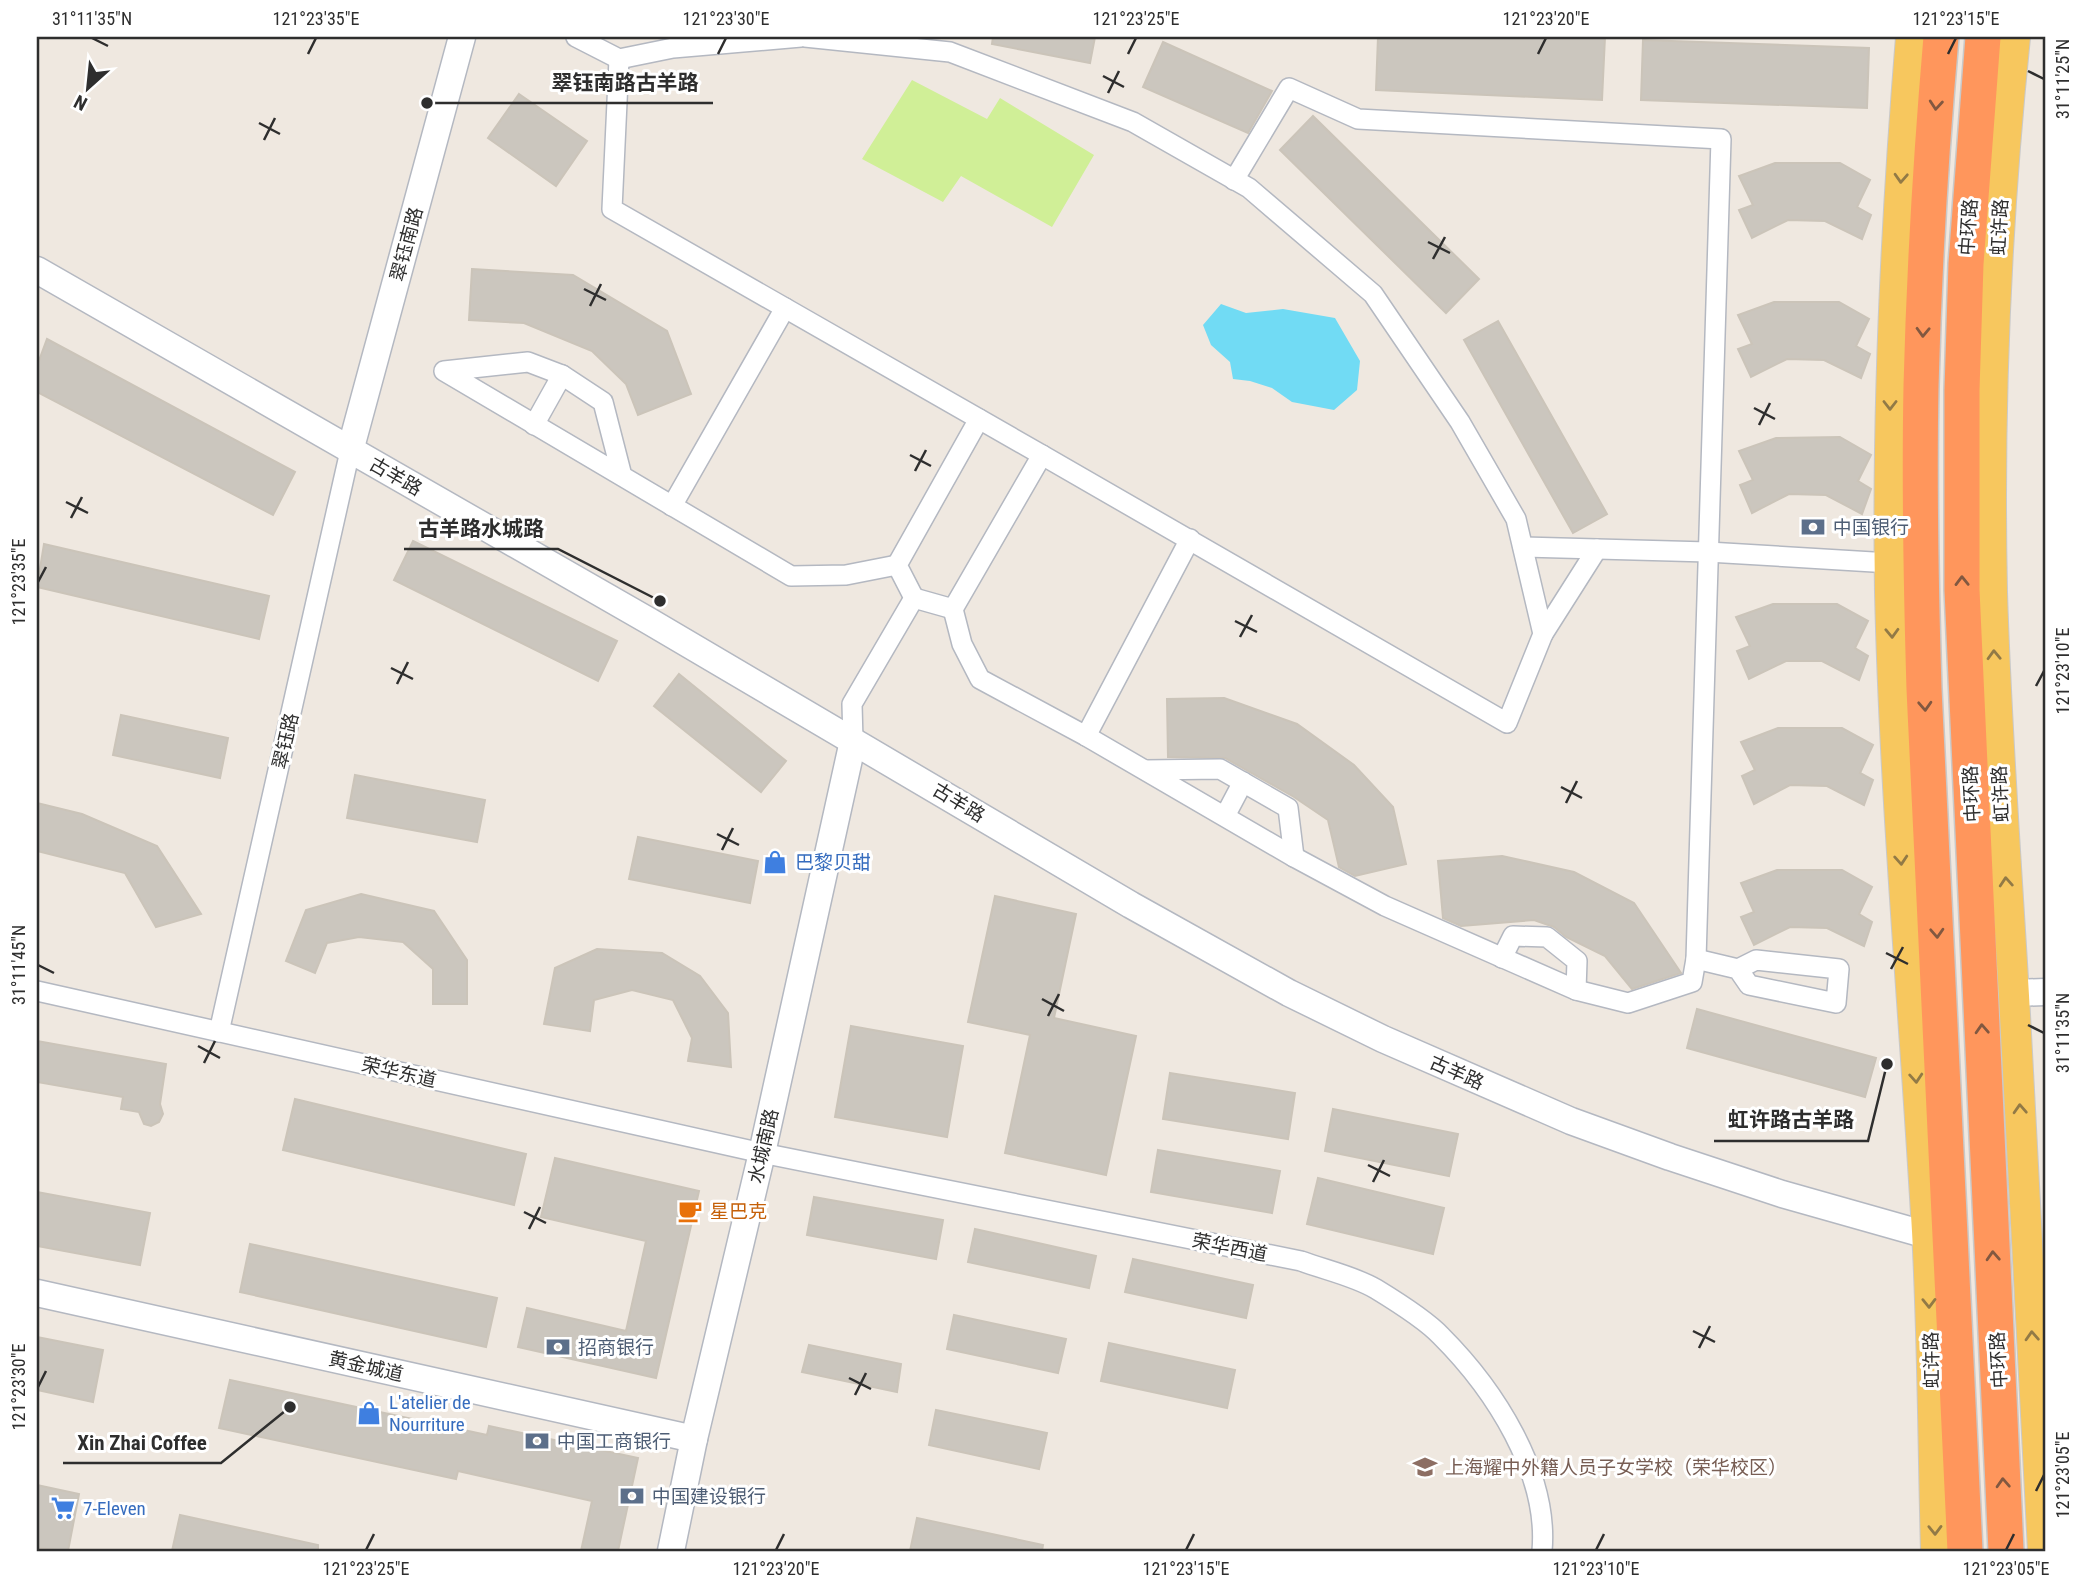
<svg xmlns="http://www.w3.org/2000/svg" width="2082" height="1588" font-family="'Roboto Condensed','Noto Sans SC',sans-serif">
<rect width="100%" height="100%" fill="#efe8e0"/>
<polygon fill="#d0ef97" points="912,80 987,119 1000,98 1094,155 1052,227 961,176 943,202 862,159"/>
<polygon fill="#71dbf4" points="1221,304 1246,313 1283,309 1335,318 1360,361 1357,390 1334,410 1292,402 1272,388 1250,381 1233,379 1230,362 1211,345 1203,325"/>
<g fill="#cbc6be" stroke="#cbc4b9" stroke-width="2">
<polygon points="993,37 1095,37 1090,63 992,44"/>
<polygon points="1378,37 1605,37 1602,100 1376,90"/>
<polygon points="1643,40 1869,48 1867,108 1641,100"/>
<polygon points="1163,42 1272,91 1248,133 1143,87"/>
<polygon points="519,94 587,141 556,186 488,138"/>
<polygon points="1313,116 1479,279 1446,313 1280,150"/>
<polygon points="1775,163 1840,163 1870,180 1857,207 1871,215 1862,239 1825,221 1788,220 1752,238 1739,210 1753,205 1739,176"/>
<polygon points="472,269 573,275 667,331 691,394 638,415 626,384 592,351 524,323 469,320"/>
<polygon points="1774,302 1839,302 1869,319 1856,346 1870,354 1861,378 1824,360 1787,359 1751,377 1738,349 1752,344 1738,315"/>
<polygon points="1498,321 1607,514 1573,533 1464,340"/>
<polygon points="47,339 295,472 273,515 37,392 37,366"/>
<polygon points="1840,437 1871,455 1858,481 1871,489 1862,514 1826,495 1789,494 1752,513 1740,485 1753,480 1739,451 1776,438"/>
<polygon points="413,541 617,641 598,681 394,580"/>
<polygon points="44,544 269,596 259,639 37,587"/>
<polygon points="1773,604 1837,604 1868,621 1855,648 1868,656 1859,680 1822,661 1786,661 1749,679 1737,651 1750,646 1736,617"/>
<polygon points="679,674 786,761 761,792 654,706"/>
<polygon points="1224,698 1297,724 1354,765 1393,807 1406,864 1355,876 1339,867 1328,820 1294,797 1225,758 1168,757 1167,699"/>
<polygon points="121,715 228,738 220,778 113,755"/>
<polygon points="1778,728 1842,728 1873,745 1860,773 1873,780 1864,805 1827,786 1790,785 1754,804 1742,776 1755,770 1741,742"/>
<polygon points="355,775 485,800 477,842 347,818"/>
<polygon points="37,803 82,814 157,846 201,914 156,927 125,873 37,851"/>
<polygon points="638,837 758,861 750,903 629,879"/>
<polygon points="1502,856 1574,872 1634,903 1681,973 1632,989 1605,956 1566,937 1554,927 1534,920 1461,926 1443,918 1438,861"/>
<polygon points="1777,870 1842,870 1872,887 1859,914 1872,922 1864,946 1827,928 1790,927 1754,945 1741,917 1754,912 1741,883"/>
<polygon points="361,894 434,911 467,960 467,1004 433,1004 433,969 403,942 359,937 327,943 315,973 286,961 306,910"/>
<polygon points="995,896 1076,914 1054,1018 1136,1036 1106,1175 1005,1153 1030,1035 968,1022"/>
<polygon points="597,949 662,953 700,976 728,1013 731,1067 688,1061 692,1038 673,1000 632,990 594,1000 590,1031 544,1024 555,968"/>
<polygon points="1697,1009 1876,1058 1865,1097 1687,1048"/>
<polygon points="851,1026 963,1046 947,1137 835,1117"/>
<polygon points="37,1041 166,1064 160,1104 163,1114 159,1122 151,1126 144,1124 139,1112 121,1109 123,1097 37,1082"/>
<polygon points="1170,1073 1295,1093 1288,1139 1163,1119"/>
<polygon points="295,1099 526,1154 514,1205 283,1150"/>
<polygon points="1333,1109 1458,1134 1449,1176 1325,1151"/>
<polygon points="1158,1150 1280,1171 1272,1213 1151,1192"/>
<polygon points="555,1158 699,1191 656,1378 518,1347 527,1308 626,1331 646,1241 541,1217"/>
<polygon points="1318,1178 1444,1208 1433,1254 1307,1224"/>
<polygon points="37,1192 150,1213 140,1265 37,1246"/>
<polygon points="814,1197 943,1220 936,1259 807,1235"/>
<polygon points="975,1229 1096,1256 1089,1288 968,1262"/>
<polygon points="250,1244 497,1298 486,1347 240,1292"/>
<polygon points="1133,1259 1253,1285 1246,1318 1125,1292"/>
<polygon points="954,1315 1066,1339 1058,1373 947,1349"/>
<polygon points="37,1337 103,1350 93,1402 37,1390"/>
<polygon points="1109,1343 1235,1370 1227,1408 1101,1381"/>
<polygon points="809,1345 901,1364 897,1392 802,1372"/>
<polygon points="230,1380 487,1435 489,1426 638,1458 618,1551 581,1551 592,1501 458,1471 456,1479 219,1428"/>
<polygon points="936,1410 1047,1433 1039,1469 929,1445"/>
<polygon points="37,1485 79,1494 68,1551 37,1548"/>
<polygon points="180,1515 318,1545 318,1551 172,1551"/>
<polygon points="917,1518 1043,1545 1042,1551 910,1551"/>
</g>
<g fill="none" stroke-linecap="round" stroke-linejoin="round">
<g stroke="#b4b8c1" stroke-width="22">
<g id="street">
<polyline points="576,37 619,59 673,48 801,37"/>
<polyline points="805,37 950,52 1133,122 1249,188 1373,294 1460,422 1516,519 1543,634 1507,723 1042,455 953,609 914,598 852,704 853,741"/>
<polyline points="619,59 612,209 1042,455"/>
<polyline points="534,425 562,375"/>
<polyline points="622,476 603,402 562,375 528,362 444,371 791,576 846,575 897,565"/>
<polyline points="672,506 785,308"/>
<polyline points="1523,547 1708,552 1890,563"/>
<polyline points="914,598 897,565 979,419"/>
<polyline points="953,609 962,644 980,679 1086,736 1294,857 1385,906 1576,990 1628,1003 1692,982 1696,959 1721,139 1358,119 1289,88 1234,180"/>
<polyline points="1543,634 1597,549"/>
<polyline points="1086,736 1190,539"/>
<polyline points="1146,770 1220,769 1288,808 1294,857"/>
<polyline points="1225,816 1243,782"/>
<polyline points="1502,958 1513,936 1547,937 1577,961 1576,990"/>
<polyline points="1696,959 1738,969 1749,985 1836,1003 1839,969 1756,960 1738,969"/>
<path d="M 37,991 L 762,1153 L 1301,1261 C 1325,1270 1354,1276 1376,1289 C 1394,1300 1427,1321 1441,1336 C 1494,1389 1549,1473 1542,1551"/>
<polyline points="219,1032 350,451"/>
</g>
</g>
<g stroke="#b4b8c1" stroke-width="29">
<g id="secondary">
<polyline points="37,270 649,621 1131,905 1289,993 1383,1039 1571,1121 1670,1157 1782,1194 1927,1235"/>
<polyline points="350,451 462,37"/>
<polyline points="2014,993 2045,992"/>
<polyline points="37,1293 694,1439"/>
<polyline points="671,1551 694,1439 762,1153 853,741"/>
</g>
</g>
<g stroke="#c9c9c9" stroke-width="32">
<g id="primary">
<path d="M 1911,37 C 1896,222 1887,407 1890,592 C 1895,806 1915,1018 1927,1231 C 1933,1338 1933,1445 1936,1551"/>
<path d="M 2015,37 C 1996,221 1988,407 1992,592 C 1996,727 2006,861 2014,996 C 2025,1181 2033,1366 2043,1551"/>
</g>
</g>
<g stroke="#c9c9c9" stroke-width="38">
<g id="highway">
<path d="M 1941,37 C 1931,153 1924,270 1921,386 C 1919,487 1921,588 1924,689 L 1965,1551"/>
<polyline points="1983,37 1966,264 1962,390 1962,590 2006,1551"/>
</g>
</g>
<use href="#street" stroke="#fff" stroke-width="19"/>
<use href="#secondary" stroke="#fff" stroke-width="26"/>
<use href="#primary" stroke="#f7c75e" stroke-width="30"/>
<use href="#highway" stroke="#ff965c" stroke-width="35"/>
</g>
<defs><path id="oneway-chevron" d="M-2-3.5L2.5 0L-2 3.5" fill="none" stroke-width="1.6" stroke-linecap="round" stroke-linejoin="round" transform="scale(1.75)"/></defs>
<g stroke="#825840">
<use href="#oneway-chevron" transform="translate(1936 105) rotate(95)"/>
<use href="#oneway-chevron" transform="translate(1923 332) rotate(92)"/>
<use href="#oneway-chevron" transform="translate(1962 581) rotate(-91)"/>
<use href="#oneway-chevron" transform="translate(1925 706) rotate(87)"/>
<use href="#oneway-chevron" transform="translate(1937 933) rotate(87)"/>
<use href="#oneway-chevron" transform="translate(1982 1029) rotate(-93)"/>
<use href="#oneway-chevron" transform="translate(1993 1256) rotate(-93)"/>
<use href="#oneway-chevron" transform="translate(2003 1483) rotate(-93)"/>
</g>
<g stroke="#927a46">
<use href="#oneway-chevron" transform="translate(1901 178) rotate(93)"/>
<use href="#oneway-chevron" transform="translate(1890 405) rotate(90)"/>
<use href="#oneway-chevron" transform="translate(1892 633) rotate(88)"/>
<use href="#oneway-chevron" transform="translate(1994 655) rotate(-92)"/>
<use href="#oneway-chevron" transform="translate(1901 860) rotate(86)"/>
<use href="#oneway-chevron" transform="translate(2006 882) rotate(-94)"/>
<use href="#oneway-chevron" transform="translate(1916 1078) rotate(86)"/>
<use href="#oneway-chevron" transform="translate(2020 1109) rotate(-93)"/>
<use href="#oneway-chevron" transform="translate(1929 1303) rotate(89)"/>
<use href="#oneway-chevron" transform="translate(2032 1336) rotate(-93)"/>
<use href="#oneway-chevron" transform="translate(1935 1530) rotate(89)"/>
</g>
<path fill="none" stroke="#2e2e2e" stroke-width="2.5" d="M 92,38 L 108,46M 308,54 L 316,38M 718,54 L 726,38M 1128,54 L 1136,38M 1538,54 L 1546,38M 1948,54 L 1956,38M 2028,71 L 2044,79M 1103,76 L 1124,87M 1108,93 L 1119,71M 259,123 L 280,134M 264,140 L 275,118M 1428,242 L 1450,253M 1433,259 L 1445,237M 584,289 L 606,300M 590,306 L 601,284M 1754,408 L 1775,419M 1759,425 L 1770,403M 910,455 L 931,466M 915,471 L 926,450M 66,502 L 88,513M 71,518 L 82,497M 38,582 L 46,567M 1235,621 L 1257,632M 1240,637 L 1252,615M 391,668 L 413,679M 397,684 L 408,662M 2036,686 L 2044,671M 1561,787 L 1582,798M 1566,803 L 1577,781M 717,834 L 739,845M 722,850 L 733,828M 1886,953 L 1908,964M 38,965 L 54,973M 1891,969 L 1903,947M 1042,999 L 1064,1011M 1048,1016 L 1059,994M 2028,1025 L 2044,1033M 198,1046 L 220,1058M 204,1063 L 215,1041M 1368,1165 L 1390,1176M 1373,1182 L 1384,1160M 524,1212 L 546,1223M 529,1229 L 540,1207M 1693,1331 L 1715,1342M 1699,1348 L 1710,1326M 849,1378 L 871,1389M 38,1387 L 46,1371M 855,1395 L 866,1373M 2036,1491 L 2044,1475M 366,1550 L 374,1534M 776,1550 L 784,1534M 1186,1550 L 1194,1534M 1596,1550 L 1604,1534M 2006,1550 L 2014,1534"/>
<defs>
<g id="bank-bare" transform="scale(1.89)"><path d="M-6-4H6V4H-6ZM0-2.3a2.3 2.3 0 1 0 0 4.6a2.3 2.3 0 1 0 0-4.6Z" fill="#5c6f8a" stroke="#fff" stroke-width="2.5" paint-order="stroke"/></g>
<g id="shop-bare" transform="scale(1.89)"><path d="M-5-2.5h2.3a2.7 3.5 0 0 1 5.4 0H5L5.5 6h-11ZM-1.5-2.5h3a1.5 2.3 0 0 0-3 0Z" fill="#3f7fe0" stroke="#fff" stroke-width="2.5" paint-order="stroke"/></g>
<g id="cafe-bare" transform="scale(1.89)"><path d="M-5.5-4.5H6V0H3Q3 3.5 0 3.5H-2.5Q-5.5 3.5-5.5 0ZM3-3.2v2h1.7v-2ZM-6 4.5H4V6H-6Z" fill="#e8710a" stroke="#fff" stroke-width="2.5" paint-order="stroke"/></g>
<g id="school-bare" transform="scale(1.89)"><path d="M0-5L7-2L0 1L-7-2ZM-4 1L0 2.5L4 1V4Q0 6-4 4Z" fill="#8d6e63" stroke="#fff" stroke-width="2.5" paint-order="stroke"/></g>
<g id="supermarket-bare" transform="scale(1.89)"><path d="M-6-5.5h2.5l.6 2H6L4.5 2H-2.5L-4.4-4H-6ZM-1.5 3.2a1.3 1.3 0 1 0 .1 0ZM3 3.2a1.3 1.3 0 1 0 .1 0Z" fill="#3f7fe0" stroke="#fff" stroke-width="2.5" paint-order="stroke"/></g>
</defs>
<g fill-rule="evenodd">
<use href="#bank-bare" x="1813" y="527"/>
<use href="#shop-bare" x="775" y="862"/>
<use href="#cafe-bare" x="690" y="1211"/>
<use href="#bank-bare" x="558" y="1347"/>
<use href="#shop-bare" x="369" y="1413"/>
<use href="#bank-bare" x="537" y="1441"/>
<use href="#school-bare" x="1425" y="1467"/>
<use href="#bank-bare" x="632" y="1496"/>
<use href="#supermarket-bare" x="63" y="1508"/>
</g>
<g text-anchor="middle" stroke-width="6" stroke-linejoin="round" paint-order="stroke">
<g font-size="19" fill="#2e2e2e" stroke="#fff">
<text transform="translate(1968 227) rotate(-86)" y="7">中环路</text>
<text transform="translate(1999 227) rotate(-87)" y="7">虹许路</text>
<text transform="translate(406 244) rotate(-75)" y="7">翠钰南路</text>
<text transform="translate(396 476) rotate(30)" y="7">古羊路</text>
<text transform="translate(285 741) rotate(-77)" y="7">翠钰路</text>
<text transform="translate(1971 794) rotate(-93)" y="7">中环路</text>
<text transform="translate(2000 794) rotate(-93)" y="7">虹许路</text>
<text transform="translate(959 802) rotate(31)" y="7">古羊路</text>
<text transform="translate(399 1072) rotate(13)" y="7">荣华东道</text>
<text transform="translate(1457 1072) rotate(24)" y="7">古羊路</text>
<text transform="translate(763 1146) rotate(-77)" y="7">水城南路</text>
<text transform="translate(1230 1247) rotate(11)" y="7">荣华西道</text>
<text transform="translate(1931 1360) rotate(-91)" y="7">虹许路</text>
<text transform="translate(1998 1360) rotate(-93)" y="7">中环路</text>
<text transform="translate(366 1366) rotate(13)" y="7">黄金城道</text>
</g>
<g font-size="19" fill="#4e5e75" stroke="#fff" text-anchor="start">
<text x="1833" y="534">中国银行</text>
<text x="578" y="1354">招商银行</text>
<text x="557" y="1448">中国工商银行</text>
<text x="652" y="1503">中国建设银行</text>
</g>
<g font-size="19" fill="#366cbe" stroke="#fff" text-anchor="start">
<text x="795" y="869">巴黎贝甜</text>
<text x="389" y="1409">L'atelier de<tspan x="389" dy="22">Nourriture</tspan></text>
<text x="83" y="1515">7-Eleven</text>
</g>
<g font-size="19" fill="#c56008" stroke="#fff" text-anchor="start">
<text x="710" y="1218">星巴克</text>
</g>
<g font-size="19" fill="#785e54" stroke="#fff" text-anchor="start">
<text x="1445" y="1474">上海耀中外籍人员子女学校（荣华校区）</text>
</g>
</g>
<path fill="none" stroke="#2e2e2e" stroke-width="2.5" d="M427 103L538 103H713M660 601L558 549H404M1887 1064L1868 1141H1714M290 1407L221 1463H63"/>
<g fill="#2e2e2e" stroke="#fff" stroke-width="2.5">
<circle cx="427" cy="103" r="7"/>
<circle cx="660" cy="601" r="7"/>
<circle cx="1887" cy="1064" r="7"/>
<circle cx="290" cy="1407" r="7"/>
</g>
<g font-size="21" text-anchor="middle" font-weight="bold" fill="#2e2e2e" stroke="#fff" stroke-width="6" stroke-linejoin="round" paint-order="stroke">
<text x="625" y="90">翠钰南路古羊路</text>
<text x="481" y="536">古羊路水城路</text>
<text x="1791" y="1127">虹许路古羊路</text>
<text x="142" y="1450">Xin Zhai Coffee</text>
</g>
<rect width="2082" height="1588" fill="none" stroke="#ffffff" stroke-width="77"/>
<g transform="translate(88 88) rotate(207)" stroke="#ffffff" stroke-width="5" paint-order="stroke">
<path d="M0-5L12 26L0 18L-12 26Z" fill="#2e2e2e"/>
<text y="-10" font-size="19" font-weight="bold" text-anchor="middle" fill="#2e2e2e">N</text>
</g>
<rect x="38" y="38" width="2006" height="1512" fill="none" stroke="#2e2e2e" stroke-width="2.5"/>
<g font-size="18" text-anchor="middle" fill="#2e2e2e">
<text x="92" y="25">31°11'35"N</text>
<text x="316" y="25">121°23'35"E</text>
<text x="726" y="25">121°23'30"E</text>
<text x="1136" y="25">121°23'25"E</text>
<text x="1546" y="25">121°23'20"E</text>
<text x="1956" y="25">121°23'15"E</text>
<text transform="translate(2063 79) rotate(-90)" y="6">31°11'25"N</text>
<text transform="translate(19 582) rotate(-90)" y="6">121°23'35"E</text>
<text transform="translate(2063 671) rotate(-90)" y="6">121°23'10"E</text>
<text transform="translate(19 965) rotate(-90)" y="6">31°11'45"N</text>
<text transform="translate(2063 1033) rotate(-90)" y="6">31°11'35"N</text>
<text transform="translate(19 1387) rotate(-90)" y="6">121°23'30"E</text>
<text transform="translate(2063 1475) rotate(-90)" y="6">121°23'05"E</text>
<text x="366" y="1575">121°23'25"E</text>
<text x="776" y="1575">121°23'20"E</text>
<text x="1186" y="1575">121°23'15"E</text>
<text x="1596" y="1575">121°23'10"E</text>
<text x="2006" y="1575">121°23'05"E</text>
</g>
</svg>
